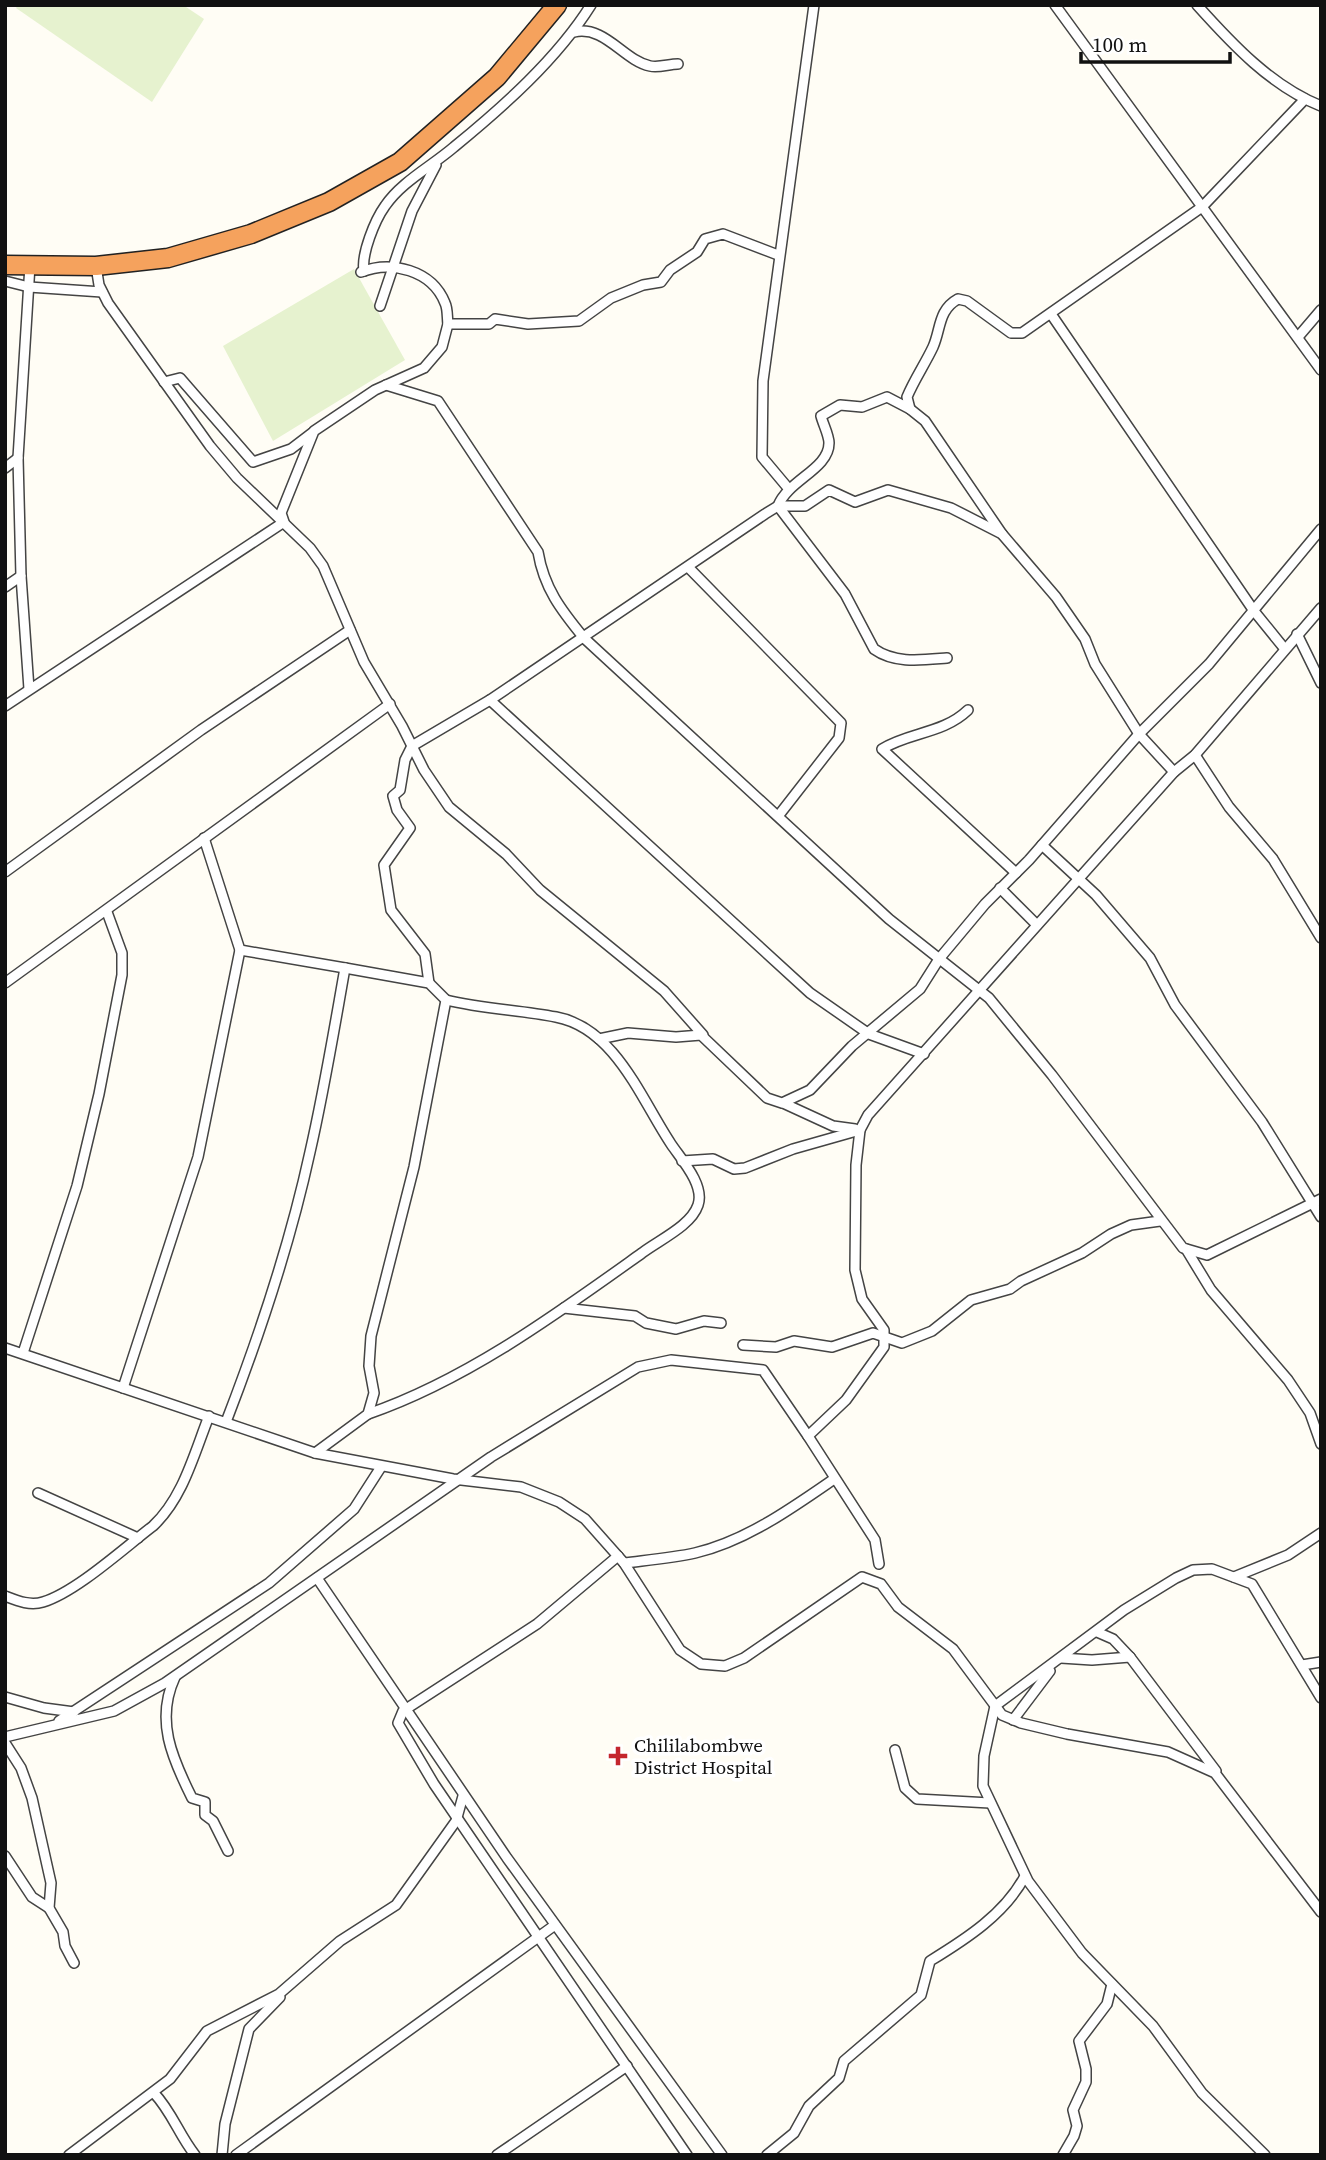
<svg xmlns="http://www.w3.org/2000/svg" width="1326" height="2160" font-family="'Source Serif 4',serif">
<rect width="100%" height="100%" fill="#fffdf5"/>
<g fill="#e6f2cf">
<polygon points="18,5 183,5 204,19 152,102 16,8"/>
<polygon points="354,269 405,360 273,441 223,346"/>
</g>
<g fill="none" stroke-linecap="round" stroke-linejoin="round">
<g stroke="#444" stroke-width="12">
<g id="street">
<polyline points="1055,5 1321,370"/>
<path d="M 1197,5 C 1232,44 1271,86 1321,106"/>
<path d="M 574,32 C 605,25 623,60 650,66 C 659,68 669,64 678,64"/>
<polyline points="96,266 99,285 108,303 210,446 237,478 310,548 323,566 364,662 402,726 424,770 449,807 506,854 540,890 664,991 703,1035"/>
<path d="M 364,271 C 361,254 375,220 385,206 C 401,182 432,166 454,147 C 503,107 557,59 591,5"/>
<path d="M 361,272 C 391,260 432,270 445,303 C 448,309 447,318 448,324 L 489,324 L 495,319 L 528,324 L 579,321 L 611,298 L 643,285 L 661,282 L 670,270 L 697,252 L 705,239 L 723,234 L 778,255"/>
<polyline points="5,281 29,287 102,292"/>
<polyline points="380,306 412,211 436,165"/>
<polyline points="1051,314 1254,611 1284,648"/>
<polyline points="1298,337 1321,310"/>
<polyline points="164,382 180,378 253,462 291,449 312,433"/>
<path d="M 386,385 L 438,401 L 538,552 C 544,588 561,610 584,638 L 889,919 L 989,998 L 1052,1075 L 1183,1248 L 1207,1255 L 1321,1199"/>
<polyline points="910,409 925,421 1002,534"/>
<polyline points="5,468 18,458"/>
<polyline points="788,488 762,457 763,381 814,5"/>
<path d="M 778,506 C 788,480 829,469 829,443 C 829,435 823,424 821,416 L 840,405 L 862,407 L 887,397 L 910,409 L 907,397 C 914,380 925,364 933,347 C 941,329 938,310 958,299 L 967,301 L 1011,333 L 1022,333 L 1202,207 L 1305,99"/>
<path d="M 778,506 L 845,594 L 874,649 C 895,664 922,660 947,658"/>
<polyline points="688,567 841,723 839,738 779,815"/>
<polyline points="5,587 21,576"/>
<polyline points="1297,634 1321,683"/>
<polyline points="29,689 21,576 18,458 30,265"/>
<polyline points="490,700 810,993 869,1034 924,1054"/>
<polyline points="5,706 284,522 281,513 314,431 375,390 424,368 442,347 448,324"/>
<path d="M 968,710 C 943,734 909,732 882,749 L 1016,873"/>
<polyline points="1195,755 1229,807 1273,859 1321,938"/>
<path d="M 204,838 L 240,950 L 345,968 C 334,1030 324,1091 310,1152 C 290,1244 260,1334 226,1422"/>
<polyline points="1042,845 1096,895 1150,958 1175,1005 1262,1122 1321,1217"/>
<polyline points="5,872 201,730 350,630"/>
<polyline points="1000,888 1037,925"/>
<polyline points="5,983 390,704"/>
<polyline points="429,983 425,954 391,910 384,865 410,828 397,810 393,796 400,790 405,760 412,746 490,700 765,514 778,506 805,506 829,490 855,502 888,490 951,508 1002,534 1056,597 1085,639 1095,664 1139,734 1174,772"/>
<polyline points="599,1039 628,1033 676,1037 701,1035 767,1098 782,1103 810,1090 852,1046 920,989 939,959 985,904 1029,860 1139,734 1209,664 1321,529"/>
<polyline points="783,1103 833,1126 855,1129"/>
<polyline points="682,1161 713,1159 734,1169 745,1168 793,1149 860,1130"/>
<polyline points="1186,1249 1211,1290 1288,1380 1310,1413 1321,1444"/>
<polyline points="564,1308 635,1316 646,1323 676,1329 704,1321 721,1323"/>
<polyline points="743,1345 776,1347 794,1341 832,1347 873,1333 902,1343 932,1331 971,1300 1010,1289 1021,1281 1082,1253 1111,1234 1131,1225 1160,1221"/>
<polyline points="5,1348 315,1453 453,1479 521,1487 559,1502 585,1519 624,1563 680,1650 701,1664 725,1666 744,1658 862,1577 881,1584 898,1607 953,1649 1002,1715 1021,1723 1067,1734 1168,1752 1215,1773 1321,1912"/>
<polyline points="23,1353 77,1186 99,1094 122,975 122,953 107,912"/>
<polyline points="123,1388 198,1157 240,950"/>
<path d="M 368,1414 C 467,1380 558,1313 642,1253 C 659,1240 691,1226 698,1205 C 705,1185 681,1159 671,1144 C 641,1099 615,1028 556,1017 C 520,1010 483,1009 446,1000"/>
<polyline points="315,1453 368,1414 374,1393 369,1366 371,1336 414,1167 446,1000 429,983 345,968"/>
<polyline points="38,1493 138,1538"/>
<polyline points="618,1556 537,1624 403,1711 398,1723 434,1784 687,2155"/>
<path d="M 624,1563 C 648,1560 672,1558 695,1553 C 746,1541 792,1508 834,1479"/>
<polyline points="879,1564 875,1540 808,1436 846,1400 884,1347 884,1330 862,1299 855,1270 856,1165 860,1130 868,1115 1174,772 1195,755 1321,608"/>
<polyline points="1234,1577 1288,1555 1321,1533"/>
<polyline points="317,1578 507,1858 722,2155"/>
<path d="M 5,1596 C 18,1601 30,1606 43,1602 C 76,1592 124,1548 153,1526 C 183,1498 194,1454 209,1416"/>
<polyline points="1097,1632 1113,1639 1130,1657 1216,1771"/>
<polyline points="1061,1658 1092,1660 1130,1657"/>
<polyline points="1302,1665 1321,1662"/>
<path d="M 175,1677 C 155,1720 172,1758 192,1798 L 205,1802 L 205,1815 L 213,1821 L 228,1851"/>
<polyline points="5,1697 44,1708 74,1712"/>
<polyline points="1013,1720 1050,1671"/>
<polyline points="59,1721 269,1583 354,1509 381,1467"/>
<polyline points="5,1737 114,1711 165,1683 491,1457 638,1367 671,1360 763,1370 808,1436"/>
<polyline points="5,1743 21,1768 32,1798 51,1883 49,1908 63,1932 65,1946 74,1963"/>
<polyline points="895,1750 905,1788 917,1799 990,1803"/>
<polyline points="5,1856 32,1897 49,1908"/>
<path d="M 154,2093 C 172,2112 179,2135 195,2155"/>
<polyline points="69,2155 170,2079 207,2031 279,1994 340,1941 396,1905 456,1821 463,1796"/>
<polyline points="222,2155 225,2124 249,2029 280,1997"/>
<polyline points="236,2155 555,1925"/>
<polyline points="497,2155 627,2066"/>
<path d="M 767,2155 L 794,2133 L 809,2106 L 839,2078 L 844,2061 L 921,1995 L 930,1961 C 966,1939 1005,1914 1025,1876"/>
<polyline points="1063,2155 1074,2136 1077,2126 1073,2110 1086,2082 1086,2069 1079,2041 1107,2004 1112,1984"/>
<polyline points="1265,2155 1202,2093 1153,2026 1082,1953 1028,1881 983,1786 984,1756 995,1706 1124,1610 1176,1578 1193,1570 1212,1569 1252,1584 1321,1698"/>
</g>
</g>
<g stroke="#222" stroke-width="21">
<polyline id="highway" points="5,265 96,266 168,258 251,234 329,202 400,162 497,77 557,5"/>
</g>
<use href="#street" stroke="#fff" stroke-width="9"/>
<use href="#highway" stroke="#f5a25d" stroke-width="18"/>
</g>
<path fill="#c4262e" stroke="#fff" stroke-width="2.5" d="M614.5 1745.5h7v7h7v7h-7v7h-7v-7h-7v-7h7z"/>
<g text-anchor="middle" stroke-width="7" stroke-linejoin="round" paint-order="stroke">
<g font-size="19" fill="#111" stroke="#fff" text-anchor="start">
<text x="634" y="1752">Chililabombwe<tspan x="634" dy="22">District Hospital</tspan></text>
</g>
</g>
<rect width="1326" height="2160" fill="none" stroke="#111111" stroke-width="14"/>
<path d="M1081 52v10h149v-10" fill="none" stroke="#111111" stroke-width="3.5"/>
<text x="1092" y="52" font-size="21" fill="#111111" stroke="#ffffff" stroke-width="5" paint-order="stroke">100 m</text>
</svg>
